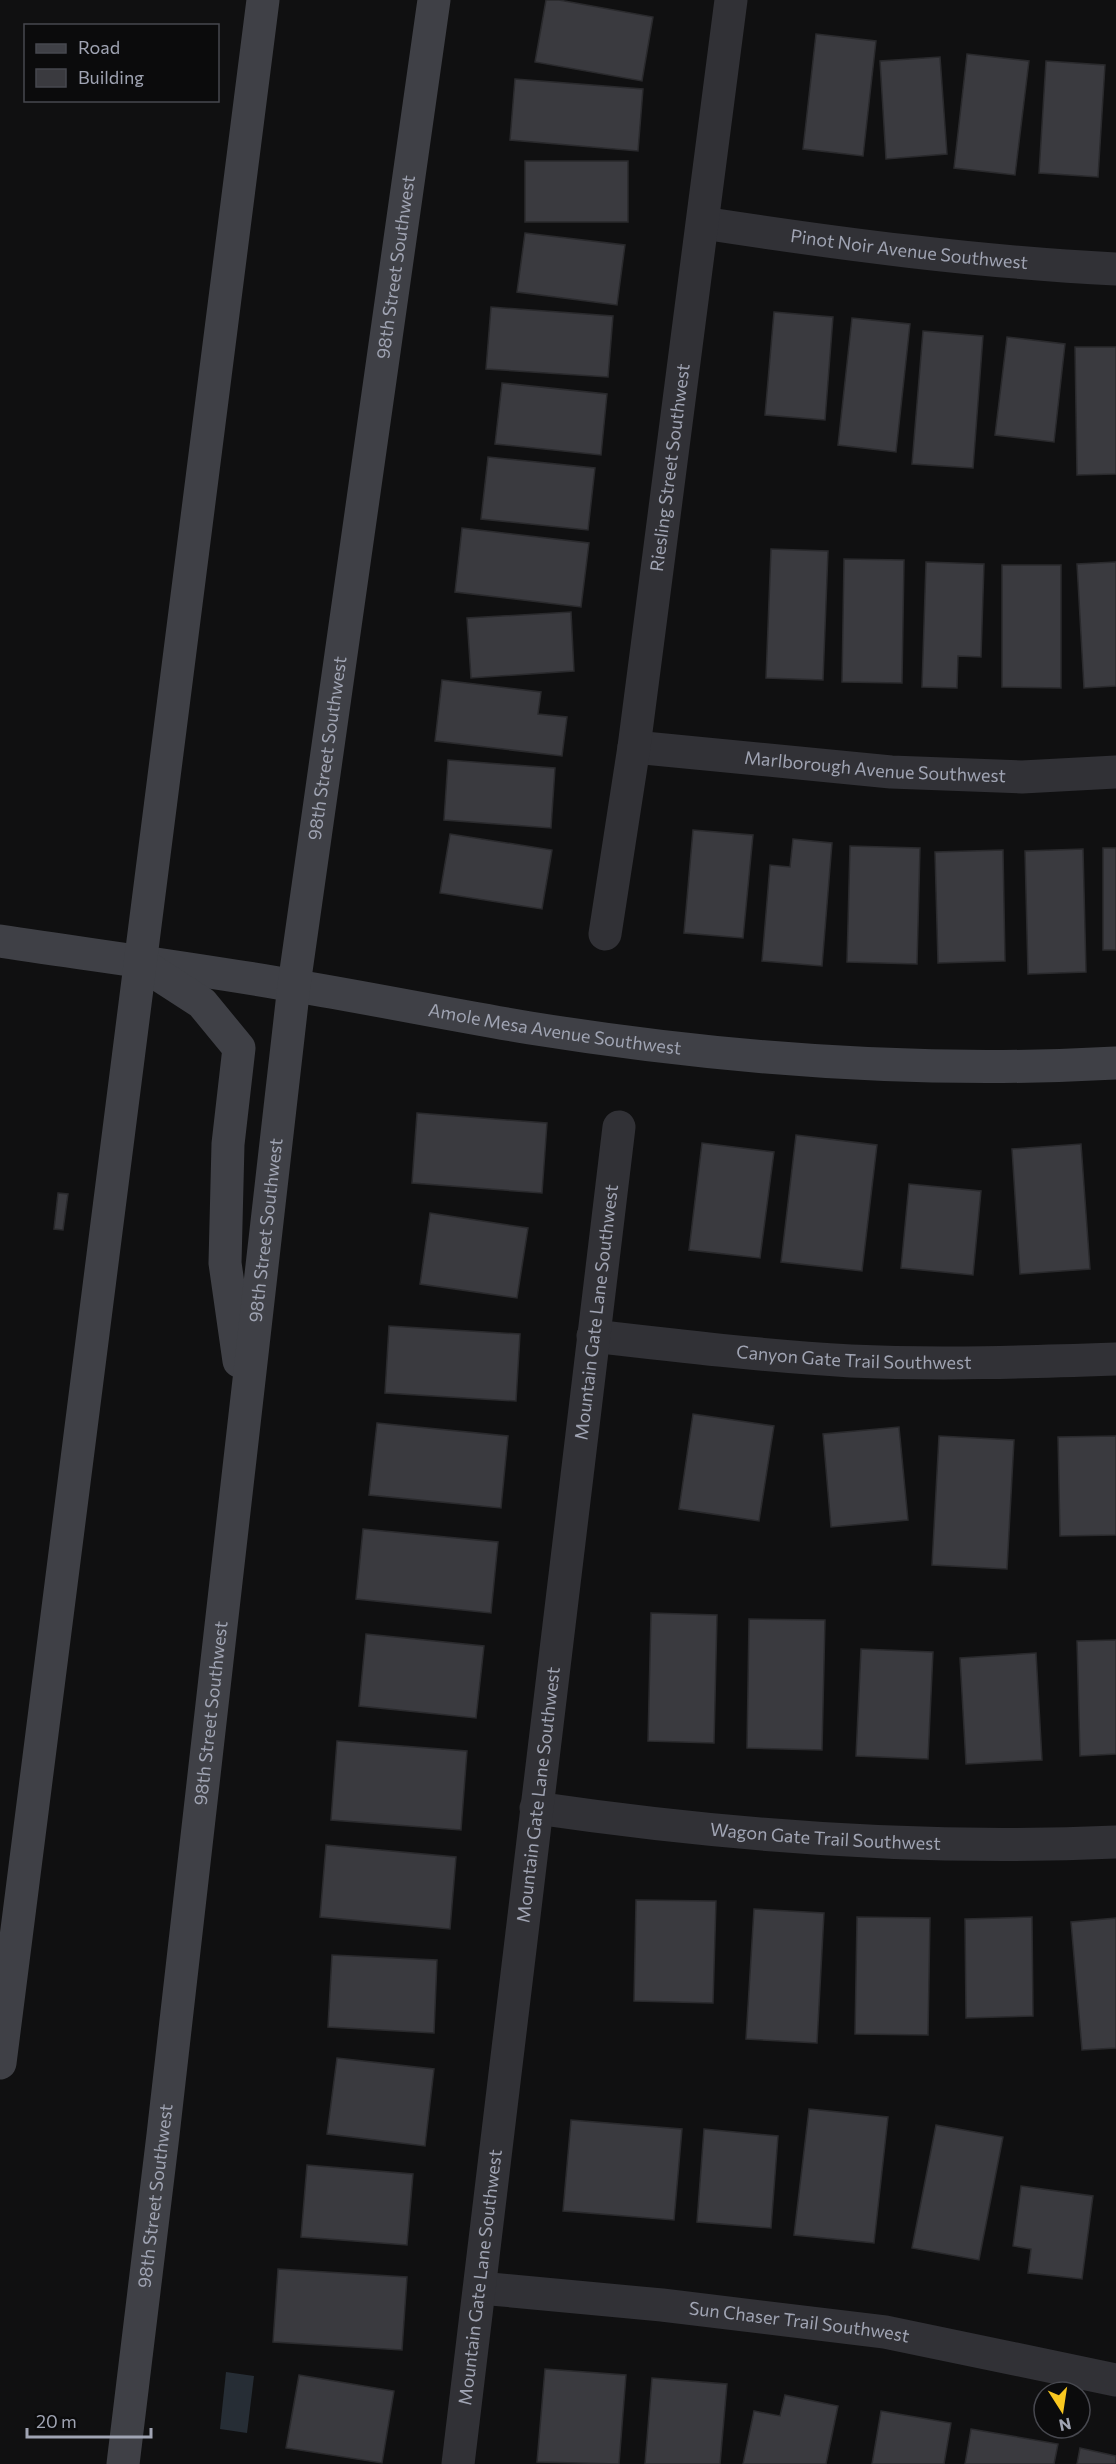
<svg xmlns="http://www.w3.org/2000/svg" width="1116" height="2464" font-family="Commissioner,sans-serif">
<rect width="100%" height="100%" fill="#101011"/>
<polygon fill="#262d35" points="226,2372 254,2376 247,2433 220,2429"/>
<g fill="#3a3a3f" stroke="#2a2a2d" stroke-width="1.5">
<polygon points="546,0 559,0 653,17 642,81 535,62"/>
<polygon points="816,34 876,41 863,156 803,149"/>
<polygon points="967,54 1029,61 1015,175 954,168"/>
<polygon points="940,57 947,154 886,159 880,61"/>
<polygon points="1046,61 1105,65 1098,177 1039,173"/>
<polygon points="515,79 643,89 638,151 510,140"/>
<rect x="525" y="161" width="103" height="61"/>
<polygon points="525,233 625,245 617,305 517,292"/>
<polygon points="491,307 613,316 608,377 486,369"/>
<polygon points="774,312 833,317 825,420 765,415"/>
<polygon points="852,318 910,324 896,452 838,445"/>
<polygon points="923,331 983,336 973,468 912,464"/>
<polygon points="1007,337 1065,344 1054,442 995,435"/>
<polygon points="1075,347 1116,347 1116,474 1077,475"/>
<polygon points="502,383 607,394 601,455 495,444"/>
<polygon points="488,457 595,468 588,530 481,519"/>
<polygon points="462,528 589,543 581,607 455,592"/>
<polygon points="771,549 828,551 823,680 766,678"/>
<polygon points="844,559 904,560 902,683 842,682"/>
<polygon points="926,562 984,564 981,657 958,656 957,688 922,687"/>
<polygon points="1116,562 1116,686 1084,688 1077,564"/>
<polygon points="1002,565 1061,565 1061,688 1002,687"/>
<polygon points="571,612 574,671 471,678 467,618"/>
<polygon points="442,680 541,692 538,714 567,717 562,756 435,741"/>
<polygon points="448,760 555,768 551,828 444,820"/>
<polygon points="693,830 753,835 743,938 684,933"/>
<polygon points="450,834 552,850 542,909 440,893"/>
<polygon points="793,839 832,843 822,966 762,961 770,865 790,867"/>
<polygon points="850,846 920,848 917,964 847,962"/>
<rect x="1103" y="848" width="13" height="102"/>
<polygon points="1083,849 1086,972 1028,974 1025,851"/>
<polygon points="1003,850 1005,961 938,963 935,852"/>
<polygon points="417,1113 547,1123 542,1193 412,1183"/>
<polygon points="796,1135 877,1145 862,1271 781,1262"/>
<polygon points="702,1143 774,1152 760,1258 689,1250"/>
<polygon points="1081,1144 1090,1269 1020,1274 1012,1149"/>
<polygon points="909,1184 981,1191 973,1275 901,1268"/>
<polygon points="58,1193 68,1194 63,1230 54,1229"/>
<polygon points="430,1213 528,1228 517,1298 420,1284"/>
<polygon points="389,1326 520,1334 516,1401 385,1393"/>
<polygon points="693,1414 774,1426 759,1521 679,1509"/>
<polygon points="377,1423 508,1436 501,1508 369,1495"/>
<polygon points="899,1427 908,1520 831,1527 823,1434"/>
<polygon points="939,1436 1014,1440 1007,1569 932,1565"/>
<polygon points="1116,1436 1116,1535 1060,1536 1058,1437"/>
<polygon points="363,1529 498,1542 491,1613 356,1599"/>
<polygon points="651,1613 717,1615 714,1743 648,1741"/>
<polygon points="749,1619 825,1620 822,1750 747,1748"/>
<polygon points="366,1634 484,1646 476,1718 359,1706"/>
<polygon points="1116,1640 1116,1754 1080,1756 1077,1641"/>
<polygon points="861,1649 933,1652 928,1759 856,1756"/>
<polygon points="1036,1653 1042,1760 966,1764 960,1658"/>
<polygon points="337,1741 467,1751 461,1830 331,1820"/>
<polygon points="326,1845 456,1857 450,1929 320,1917"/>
<polygon points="636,1900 716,1901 713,2003 634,2001"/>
<polygon points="754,1909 824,1913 817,2043 746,2039"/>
<polygon points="857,1917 930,1918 928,2035 855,2034"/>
<polygon points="1032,1917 1033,2016 966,2018 965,1919"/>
<polygon points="1116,1918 1116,2048 1082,2050 1071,1922"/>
<polygon points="332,1955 437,1960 434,2033 328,2027"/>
<polygon points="337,2058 434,2069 425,2146 327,2134"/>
<polygon points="809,2109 888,2117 874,2243 794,2235"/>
<polygon points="571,2120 682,2129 674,2220 563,2211"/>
<polygon points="936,2125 1003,2137 979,2260 912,2248"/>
<polygon points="704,2129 778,2136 771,2228 697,2222"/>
<polygon points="307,2165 413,2174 407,2245 301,2237"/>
<polygon points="1021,2186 1093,2196 1082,2279 1028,2273 1031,2249 1013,2246"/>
<polygon points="278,2269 407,2277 402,2350 273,2342"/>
<polygon points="545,2369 626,2375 619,2464 537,2462"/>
<polygon points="299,2375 394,2391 382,2463 286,2448"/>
<polygon points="652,2378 727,2384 720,2464 645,2464"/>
<polygon points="785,2395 838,2406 826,2464 743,2464 754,2411 780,2416"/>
<polygon points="881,2411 951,2423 944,2464 872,2464"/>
<polygon points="971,2429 1058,2444 1054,2464 965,2464"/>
<polygon points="1080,2448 1116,2456 1116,2464 1077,2464"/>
</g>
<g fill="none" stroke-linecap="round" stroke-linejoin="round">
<g stroke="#313136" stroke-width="33">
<path id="s1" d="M 703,223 C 840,244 977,262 1116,269"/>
<path id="s2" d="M 634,747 L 891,772 L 1022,777 L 1116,772"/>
<path id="s3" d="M 605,934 L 634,747 L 731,0"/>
<path id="s4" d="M 593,1336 C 679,1346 765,1356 851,1361 C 940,1365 1028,1362 1116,1359"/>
<path id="s5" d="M 536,1808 C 728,1836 922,1851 1116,1842"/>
<path id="s6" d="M 480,2288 L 662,2305 L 885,2332 L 1116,2380"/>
<path id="s7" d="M 458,2464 L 619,1127"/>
</g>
<g stroke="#3f4046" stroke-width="33">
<path id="s8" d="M 0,941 C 99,956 198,969 296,986 C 374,999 452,1015 530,1028 C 724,1059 920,1074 1116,1063"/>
<polyline points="148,968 202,1003 239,1048 228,1144 225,1263 239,1361"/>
<polyline points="0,2063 263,0"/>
<path id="s9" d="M 123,2464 L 163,2135 L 294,985 L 434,0"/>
</g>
</g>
<g text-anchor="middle" stroke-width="5" stroke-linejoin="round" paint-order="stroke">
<g font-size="18" fill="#a0a4b3" stroke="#0b0b0c">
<text dy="6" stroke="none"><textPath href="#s1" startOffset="208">Pinot Noir Avenue Southwest</textPath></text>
<text dy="6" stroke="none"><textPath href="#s9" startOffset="2214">98th Street Southwest</textPath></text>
<text dy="6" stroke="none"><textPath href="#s3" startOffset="471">Riesling Street Southwest</textPath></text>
<text dy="6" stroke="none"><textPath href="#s9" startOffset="1728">98th Street Southwest</textPath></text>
<text dy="6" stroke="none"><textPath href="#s2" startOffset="242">Marlborough Avenue Southwest</textPath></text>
<text dy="6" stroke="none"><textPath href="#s8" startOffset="562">Amole Mesa Avenue Southwest</textPath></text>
<text dy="6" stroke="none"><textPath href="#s9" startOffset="1242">98th Street Southwest</textPath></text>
<text dy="6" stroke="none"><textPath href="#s7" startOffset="1160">Mountain Gate Lane Southwest</textPath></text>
<text dy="6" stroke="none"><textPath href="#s4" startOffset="262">Canyon Gate Trail Southwest</textPath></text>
<text dy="6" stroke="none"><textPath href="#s9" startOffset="756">98th Street Southwest</textPath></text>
<text dy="6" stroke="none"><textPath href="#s7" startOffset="674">Mountain Gate Lane Southwest</textPath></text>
<text dy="6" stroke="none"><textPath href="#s5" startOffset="291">Wagon Gate Trail Southwest</textPath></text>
<text dy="6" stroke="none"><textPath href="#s9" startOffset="270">98th Street Southwest</textPath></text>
<text dy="6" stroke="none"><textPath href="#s7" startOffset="188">Mountain Gate Lane Southwest</textPath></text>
<text dy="6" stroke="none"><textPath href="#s6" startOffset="321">Sun Chaser Trail Southwest</textPath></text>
</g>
</g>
<rect x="24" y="24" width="195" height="78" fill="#0b0b0c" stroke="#47484f" stroke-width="1.5"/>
<rect x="36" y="44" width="30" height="9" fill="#3f4046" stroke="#47484f" stroke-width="1.5"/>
<text x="78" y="54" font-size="18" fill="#a0a4b3">Road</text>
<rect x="36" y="69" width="30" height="18" fill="#3a3a3f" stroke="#47484f" stroke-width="1.5"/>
<text x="78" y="84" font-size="18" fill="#a0a4b3">Building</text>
<g transform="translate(1062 2410) rotate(168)"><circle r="28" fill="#0b0b0c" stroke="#47484f" stroke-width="1.5"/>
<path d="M0-4.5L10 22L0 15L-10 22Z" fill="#fac820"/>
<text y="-9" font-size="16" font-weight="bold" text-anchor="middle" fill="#a0a4b3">N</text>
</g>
<path d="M27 2428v9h124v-9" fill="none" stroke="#a0a4b3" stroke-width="3"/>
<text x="36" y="2428" font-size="18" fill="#a0a4b3" stroke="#0b0b0c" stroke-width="4.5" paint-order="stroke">20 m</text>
</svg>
